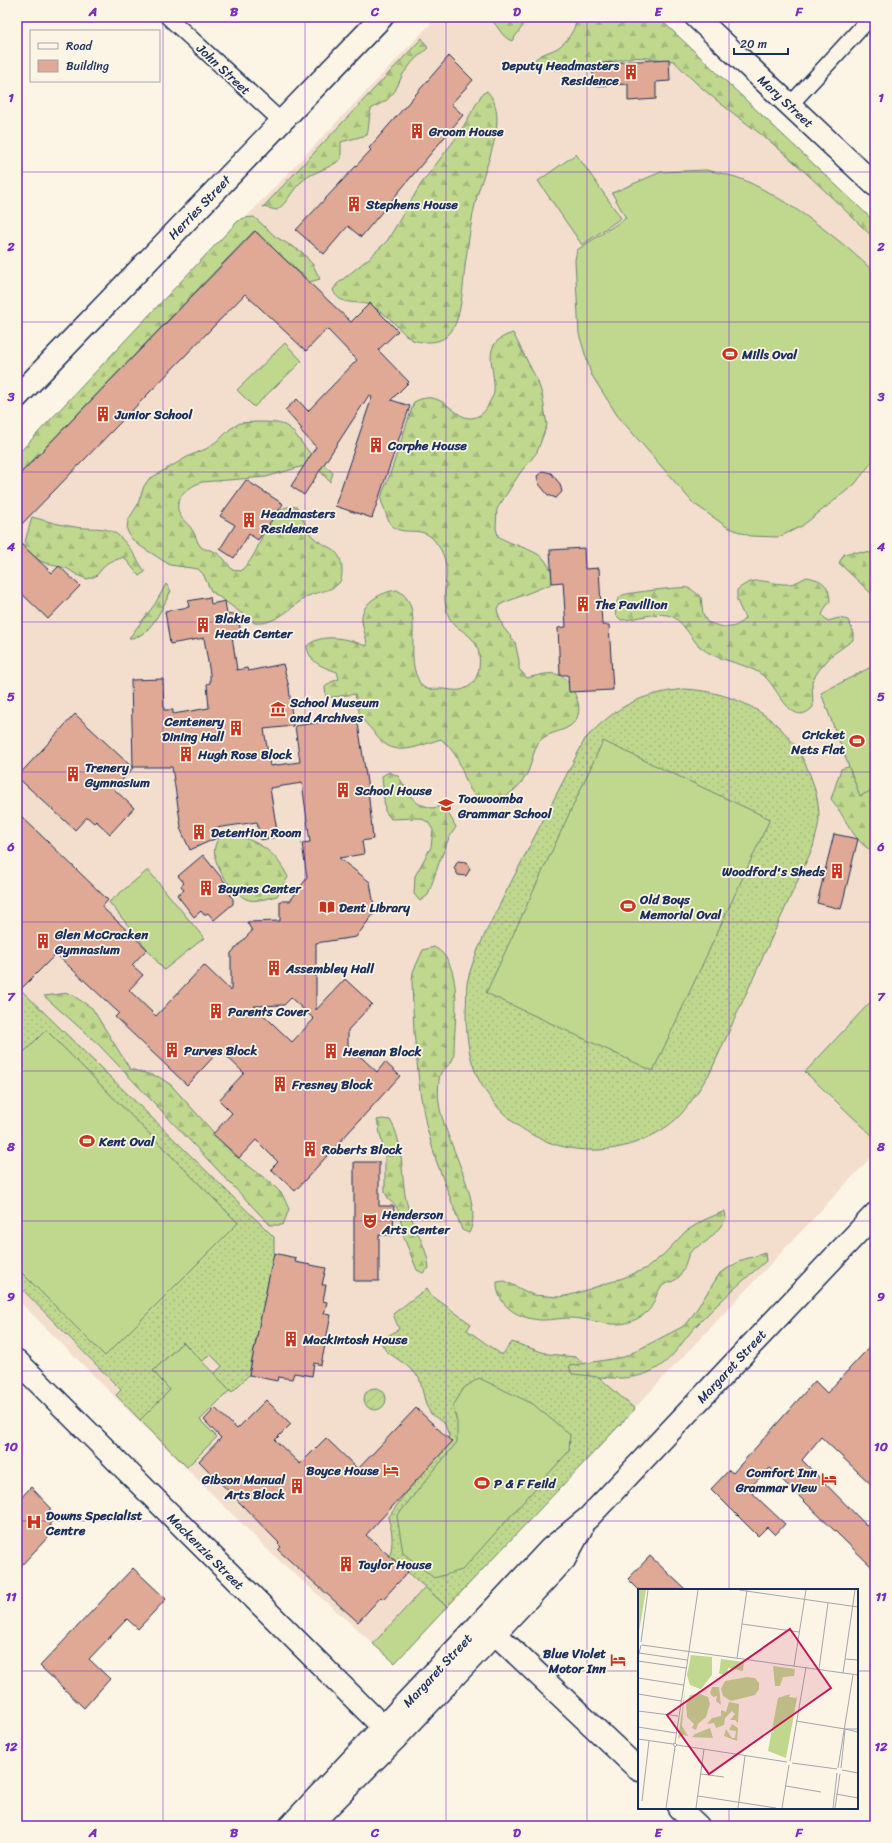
<svg xmlns="http://www.w3.org/2000/svg" width="892" height="1843" font-family="Sriracha,sans-serif">
<defs>
<pattern id="grass-dots" width="8" height="8" patternUnits="userSpaceOnUse"><rect width="8" height="8" fill="#bfd88e"/><path d="M2 2h.1M6 6h.1" fill="none" stroke="#a4ba7d" stroke-width="1.8" stroke-linecap="round"/></pattern>
<pattern id="forest-firs" width="22" height="20" patternUnits="userSpaceOnUse"><rect width="22" height="20" fill="#bfd88e"/><path d="M5 1l3.5 6h-7zM16 11l3.5 6h-7z" fill="#a4ba7d"/></pattern>
<pattern id="garden-furrows" width="10" height="10" patternUnits="userSpaceOnUse"><rect width="10" height="10" fill="#bfd88e"/><path d="M-1 1l2-2M0 10L10 0M9 11l2-2" fill="none" stroke="#a4ba7d"/></pattern>
</defs>
<rect width="100%" height="100%" fill="#fcf5e5"/>
<filter id="ink" filterUnits="userSpaceOnUse"><feTurbulence type="fractalNoise" baseFrequency=".025" numOctaves="2"/><feDisplacementMap in="SourceGraphic" scale="8" xChannelSelector="R" yChannelSelector="G"/><feConvolveMatrix kernelMatrix="1 2 1 2 8 2 1 2 1" color-interpolation-filters="sRGB"/></filter>
<g filter="url(#ink)">
<polygon fill="#f3decd" points="437,17 656,17 875,223 875,1153 395,1663 272,1554 17,1299 17,457"/>
<g fill="url(#grass-dots)" stroke="#6d8476">
<path d="M 685,689 C 738,692 787,718 808,770 C 814,784 819,801 819,817 C 819,827 815,838 813,847 L 710,1073 C 698,1090 686,1113 669,1125 C 604,1172 516,1151 479,1080 C 468,1058 466,1034 466,1009 C 467,1001 466,991 467,983 C 474,951 492,921 506,892 C 532,841 559,790 585,739 C 617,706 639,694 685,689 Z"/>
<polygon points="17,986 274,1237 274,1253 249,1375 232,1392 214,1374 222,1366 210,1354 202,1362 183,1342 153,1371 171,1390 140,1420 116,1395 121,1390 17,1284"/>
<path d="M 427,1288 L 431,1295 L 471,1324 L 467,1330 L 502,1355 L 512,1342 L 548,1354 L 576,1357 L 635,1409 L 447,1607 L 390,1556 C 393,1542 393,1532 388,1518 L 433,1454 L 447,1442 L 449,1436 L 445,1424 L 431,1414 L 426,1405 L 419,1377 L 406,1365 L 386,1351 L 380,1341 L 399,1329 L 393,1314 Z"/>
</g>
<g fill="url(#forest-firs)" stroke="#6d8476">
<path d="M 487,17 L 522,17 L 522,27 L 512,41 C 499,36 500,25 487,17 Z"/>
<path d="M 578,17 L 658,17 L 875,222 L 875,239 C 841,207 808,173 772,143 C 737,115 704,94 674,61 C 660,60 644,56 631,58 C 603,61 557,80 532,63 C 539,53 550,53 559,47 C 569,40 575,28 578,17 Z"/>
<path d="M 422,38 L 428,48 L 414,60 L 403,74 L 395,91 L 387,100 L 371,109 C 368,118 370,126 367,135 L 341,142 L 341,159 C 328,170 312,171 300,183 C 291,192 287,203 277,210 L 263,207 Z"/>
<path d="M 487,91 C 512,117 483,170 476,200 C 471,221 468,244 465,266 C 463,284 462,322 448,335 C 443,340 436,342 429,342 C 423,342 416,342 411,339 C 402,333 395,323 387,316 C 381,312 373,305 366,304 C 352,301 339,305 333,290 L 337,284 L 368,259 L 387,241 L 421,184 L 459,134 L 482,94 Z"/>
<polygon points="254,217 276,237 302,252 313,265 320,279 310,282 254,231 17,477 17,455 238,221 244,218"/>
<path d="M 513,333 L 538,382 L 542,394 L 547,425 L 537,452 L 520,473 L 497,509 L 496,528 L 498,536 C 512,546 531,547 544,559 C 548,564 551,571 554,576 L 551,584 L 501,604 L 497,610 L 503,627 L 515,642 L 519,661 L 519,669 L 527,678 C 544,674 560,668 570,685 C 578,698 585,715 570,726 C 560,733 546,732 538,743 C 534,750 532,761 529,769 C 524,784 504,804 486,801 C 467,797 465,774 458,760 C 454,752 448,745 441,739 C 412,748 392,760 372,730 C 369,726 364,723 362,718 C 358,712 357,702 355,694 L 326,698 L 325,687 L 331,682 L 339,679 L 337,672 C 323,667 309,663 307,646 C 319,635 337,637 352,641 C 357,642 361,645 367,646 C 367,637 363,630 362,621 C 360,603 381,592 397,590 C 426,604 404,653 418,679 C 419,682 421,686 425,688 C 428,690 433,689 437,689 C 447,688 457,693 466,688 C 482,681 483,652 473,640 C 463,628 452,629 447,612 C 439,585 457,567 434,540 C 418,521 395,544 386,514 C 385,510 382,504 381,500 C 381,493 387,483 389,477 C 397,452 406,427 414,402 C 446,384 456,430 480,415 C 485,412 487,408 489,403 C 491,399 494,395 494,392 C 496,367 478,343 513,333 Z"/>
<path d="M 255,422 C 292,422 287,425 309,452 C 316,460 326,465 333,473 L 330,482 L 318,469 L 309,467 L 300,467 L 266,477 L 202,482 C 190,486 173,498 179,513 C 182,520 187,523 191,528 C 196,534 196,542 201,547 C 204,550 209,549 213,551 C 222,555 227,562 232,570 L 241,571 C 245,566 250,562 253,556 C 264,538 269,502 297,507 C 303,516 305,529 313,537 C 324,548 341,546 342,569 C 342,574 342,579 339,583 C 330,593 313,591 303,599 C 289,610 273,625 255,623 L 211,591 L 203,574 L 198,569 L 170,565 L 137,544 L 131,538 L 127,530 L 128,520 L 137,506 L 144,486 L 149,479 L 189,456 L 206,449 L 221,438 L 230,429 L 240,423 Z"/>
<path d="M 32,517 C 47,521 60,525 75,527 C 92,530 109,524 122,539 C 131,548 138,561 145,572 L 139,576 L 124,557 L 107,563 L 96,576 L 87,579 L 79,576 L 66,568 L 51,565 L 40,561 L 25,549 L 25,542 Z"/>
<polygon points="852,552 875,553 875,597 839,563 844,554"/>
<path d="M 807,577 C 823,580 829,585 830,601 L 825,608 L 822,615 L 828,621 L 839,618 L 848,620 L 853,631 L 853,640 L 832,655 L 819,670 L 812,681 L 813,707 C 792,730 778,688 765,677 C 746,661 718,663 699,646 C 690,637 681,617 667,615 C 652,612 636,620 621,620 L 616,615 L 614,608 C 616,603 618,598 623,595 C 626,593 684,586 688,588 C 692,589 697,594 701,597 L 703,614 L 707,622 C 722,627 734,632 745,618 L 737,601 L 737,590 C 757,573 767,585 789,584 C 795,584 802,579 807,577 Z"/>
<path d="M 166,584 L 171,591 C 162,607 150,639 129,638 L 155,604 Z"/>
<path d="M 866,762 L 875,762 L 875,851 C 856,848 843,812 831,799 L 841,769 Z"/>
<polygon points="389,772 398,776 412,798 419,804 432,808 444,806 456,827 449,838 439,863 428,895 420,901 414,894 415,876 431,847 433,830 428,822 420,818 391,819 385,811 382,776"/>
<path d="M 232,832 C 261,845 273,848 288,877 L 277,896 C 267,898 255,903 246,899 C 229,890 203,854 220,837 C 223,834 228,833 232,832 Z"/>
<path d="M 434,947 C 465,962 454,1023 454,1052 C 454,1055 453,1059 452,1061 C 449,1066 442,1069 440,1075 C 438,1082 438,1096 439,1103 C 443,1138 486,1204 469,1233 L 462,1230 L 436,1160 L 426,1125 L 420,1092 L 414,1032 L 412,982 L 413,972 L 423,950 Z"/>
<polygon points="69,993 92,1008 130,1069 159,1077 171,1085 233,1154 271,1183 282,1194 289,1209 283,1225 270,1225 98,1044 44,996"/>
<path d="M 382,1119 L 390,1120 C 405,1144 400,1177 407,1204 C 412,1226 427,1245 429,1268 L 423,1273 L 417,1270 L 402,1233 L 400,1214 L 396,1206 L 389,1200 L 385,1192 L 385,1156 L 377,1120 Z"/>
<path d="M 725,1211 L 726,1219 C 721,1226 715,1234 708,1240 C 703,1245 693,1247 689,1254 C 685,1262 685,1272 677,1279 C 673,1282 665,1283 661,1287 C 655,1295 654,1307 646,1313 C 619,1334 599,1319 570,1318 C 561,1318 552,1320 543,1320 C 521,1320 496,1307 497,1282 L 505,1281 L 533,1295 L 560,1297 L 574,1294 L 623,1278 L 647,1268 L 664,1254 L 686,1231 L 704,1220 Z"/>
<path d="M 765,1253 L 766,1261 C 742,1281 719,1302 697,1325 C 679,1344 672,1364 645,1374 C 622,1382 595,1376 572,1374 L 569,1366 L 624,1357 L 682,1327 L 689,1321 L 720,1273 L 742,1260 Z"/>
</g>
<circle fill="url(#garden-furrows)" stroke="#6d8476" cx="375" cy="1399" r="11"/>
<g fill="#bfd88e" stroke="#6d8476">
<polygon points="576,154 621,218 582,245 538,181"/>
<path d="M 706,170 C 719,173 732,175 744,180 C 790,201 839,238 875,273 L 875,458 L 855,484 L 802,526 L 779,537 L 750,536 L 727,527 L 693,503 L 617,415 L 591,374 L 579,334 L 575,260 L 577,250 L 626,218 L 612,193 L 661,172 Z"/>
<polygon points="285,343 302,361 254,407 237,390"/>
<polygon points="875,665 875,789 860,796 821,693"/>
<polygon points="603,741 770,819 653,1071 486,993"/>
<polygon points="148,870 204,938 164,970 109,902"/>
<polygon points="875,997 875,1138 805,1072"/>
<polygon points="46,1030 238,1223 105,1356 17,1268 17,1059"/>
<polygon points="183,1342 230,1390 200,1420 217,1437 187,1467 140,1420 170,1390 153,1371"/>
<polygon points="479,1378 533,1404 570,1435 569,1451 462,1570 434,1578 403,1553 397,1516 457,1442 457,1422 453,1406 464,1388"/>
<polygon points="425,1587 447,1607 395,1663 373,1644"/>
</g>
<g fill="#dfa995" stroke="#1b2f5e" fill-rule="evenodd">
<polygon points="449,56 473,80 451,104 463,115 361,237 348,226 324,254 296,230 371,150 369,148"/>
<polygon points="669,59 670,81 656,82 656,99 628,101 628,84 594,86 592,64"/>
<polygon points="255,231 351,322 370,303 398,331 378,350 409,382 391,400 410,406 372,518 335,506 372,397 369,395 304,495 291,486 316,447 300,430 302,429 285,410 297,399 308,411 357,360 327,329 306,351 245,294 17,529 17,477"/>
<polygon points="543,471 551,473 560,484 562,492 556,498 548,495 539,484 537,476"/>
<polygon points="246,480 283,504 258,540 249,534 234,558 220,549 235,525 220,516"/>
<polygon points="17,540 52,573 59,566 80,586 48,619 17,589"/>
<polygon points="584,548 585,569 599,568 602,625 609,625 613,690 569,692 568,675 560,675 558,628 566,627 563,582 552,583 550,550"/>
<path d="M 210,597 L 211,604 L 225,601 L 227,615 L 238,613 L 241,635 L 232,636 L 237,670 L 247,668 L 248,671 L 283,664 L 289,687 L 293,726 L 264,729 L 270,766 L 300,762 L 295,726 L 357,717 L 368,789 L 373,839 L 362,841 L 364,854 L 339,858 L 370,882 L 375,912 L 356,937 L 316,943 L 316,1010 L 345,979 L 372,1004 L 348,1030 L 348,1045 L 377,1072 L 385,1062 L 400,1076 L 295,1191 L 271,1169 L 278,1162 L 256,1140 L 239,1158 L 213,1134 L 232,1113 L 219,1100 L 244,1073 L 220,1050 L 187,1085 L 115,1017 L 119,1013 L 56,954 L 17,993 L 17,812 L 108,900 L 102,907 L 147,949 L 132,965 L 143,975 L 129,990 L 156,1016 L 204,965 L 231,991 L 231,953 L 252,931 L 247,922 L 280,921 L 280,901 L 290,901 L 307,878 L 302,843 L 310,842 L 302,783 L 270,788 L 278,837 L 260,840 L 257,822 L 215,828 L 219,837 L 190,850 L 180,828 L 181,827 L 172,767 L 133,767 L 131,680 L 163,679 L 164,710 L 173,710 L 173,714 L 209,708 L 207,684 L 210,683 L 210,674 L 204,638 L 170,644 L 165,611 L 189,607 L 188,601 ZM 291,998 L 314,1019 L 292,1042 L 254,1006 L 284,1005 Z"/>
<polygon points="75,714 133,768 114,789 134,808 110,834 96,821 94,823 87,817 75,830 17,777"/>
<polygon points="834,834 858,839 841,909 817,903"/>
<polygon points="203,855 233,892 230,895 233,899 233,904 214,920 208,913 204,915 201,911 194,917 177,895 184,890 181,886 184,883 178,876"/>
<polygon points="458,861 466,862 470,869 466,876 458,875 454,868"/>
<polygon points="354,1162 379,1162 379,1206 394,1206 393,1235 379,1235 379,1281 354,1281"/>
<polygon points="274,1253 296,1258 295,1262 326,1268 322,1285 326,1285 323,1301 327,1302 324,1314 331,1315 321,1365 314,1363 312,1376 294,1373 292,1379 278,1377 277,1381 249,1375"/>
<polygon points="875,1341 875,1488 821,1437 802,1460 875,1534 875,1570 770,1468 748,1489 785,1524 775,1535 767,1527 758,1536 711,1489 729,1470 733,1473 815,1381 827,1393"/>
<polygon points="266,1400 291,1424 275,1440 300,1464 326,1438 358,1469 416,1408 452,1442 366,1535 408,1572 383,1599 381,1597 358,1622 278,1550 281,1547 278,1544 279,1543 199,1461 221,1438 204,1420 215,1408 237,1429"/>
<polygon points="31,1487 50,1507 50,1535 17,1570 17,1502"/>
<polygon points="650,1556 686,1590 639,1590 628,1579"/>
<polygon points="133,1568 166,1599 138,1629 127,1619 89,1659 110,1679 84,1708 40,1666"/>
</g>
<g fill="none" stroke-linecap="round" stroke-linejoin="round">
<g stroke="#1b2f5e" stroke-width="18">
<g id="street">
<polyline points="168,17 281,121"/>
<polyline points="790,105 871,17"/>
</g>
</g>
<g stroke="#1b2f5e" stroke-width="25">
<g id="secondary">
<polyline points="696,17 875,185"/>
<polyline points="17,397 382,17"/>
<polyline points="17,1361 395,1739"/>
<polyline points="485,1624 639,1770"/>
<polyline points="679,1808 698,1826"/>
<polyline points="312,1823 395,1739 564,1560 581,1529"/>
<polyline points="290,1826 550,1549 588,1518 875,1214"/>
</g>
</g>
<use href="#street" stroke="#fcf5e5" stroke-width="15"/>
<use href="#secondary" stroke="#fcf5e5" stroke-width="22"/>
</g>
</g>
<path fill="none" stroke="#7b2cbf" stroke-width="1" stroke-opacity="0.55" d="M 163,17 L 163,1826M 305,17 L 305,1826M 446,17 L 446,1826M 587,17 L 587,1826M 729,17 L 729,1590M 17,172 L 875,172M 17,322 L 875,322M 17,472 L 875,472M 17,622 L 875,622M 17,772 L 875,772M 17,922 L 875,922M 17,1071 L 875,1071M 17,1221 L 875,1221M 17,1371 L 875,1371M 17,1521 L 875,1521M 17,1671 L 639,1671M 857,1671 L 875,1671M 729,1808 L 729,1826"/>
<defs>
<g id="building-bare" transform="scale(1.2)"><path d="M-4-6H4V6H1V3H-1V6H-4ZM-2.5-4.3h1.7v1.8h-1.7ZM.8-4.3h1.7v1.8H.8ZM-2.5-1h1.7V.8h-1.7ZM.8-1h1.7V.8H.8Z" fill="#c8321e" stroke="#fcf5e5" stroke-width="2.5" paint-order="stroke"/></g>
<g id="stadium-bare" transform="scale(1.2)"><path d="M0-5a6.5 5 0 1 0 0 10a6.5 5 0 1 0 0-10ZM-3.5-1.8h7v3.6h-7Z" fill="#c8321e" stroke="#fcf5e5" stroke-width="2.5" paint-order="stroke"/></g>
<g id="museum-bare" transform="scale(1.2)"><path d="M0-6L6-3V-2H-6V-3ZM-5-1h2V3h-2ZM-1-1h2V3h-2ZM3-1h2V3H3ZM-6 4H6V6H-6Z" fill="#c8321e" stroke="#fcf5e5" stroke-width="2.5" paint-order="stroke"/></g>
<g id="school-bare" transform="scale(1.2)"><path d="M0-5L7-2L0 1L-7-2ZM-4 1L0 2.5L4 1V4Q0 6-4 4Z" fill="#c8321e" stroke="#fcf5e5" stroke-width="2.5" paint-order="stroke"/></g>
<g id="library-bare" transform="scale(1.2)"><path d="M-6-4Q-3-5.5-.7-3.5V5Q-3 3-6 4ZM6-4Q3-5.5 .7-3.5V5Q3 3 6 4Z" fill="#c8321e" stroke="#fcf5e5" stroke-width="2.5" paint-order="stroke"/></g>
<g id="theatre-bare" transform="scale(1.2)"><path d="M-5-5.5Q0-4 5-5.5V0Q5 5 0 6Q-5 5-5 0ZM-3.3-2.5H-1v1.5H-3.3ZM1-2.5H3.3v1.5H1ZM-2.8 1Q0 5.5 2.8 1Z" fill="#c8321e" stroke="#fcf5e5" stroke-width="2.5" paint-order="stroke"/></g>
<g id="hotel-bare" transform="scale(1.2)"><path d="M-6-4.5h1.5V1H6V5H4.5V3h-9V5H-6ZM-4 0a1.8 1.8 0 1 1 3.6 0ZM.5 0V-2.5h3Q6-2.5 6 0Z" fill="#c8321e" stroke="#fcf5e5" stroke-width="2.5" paint-order="stroke"/></g>
<g id="hospital-bare" transform="scale(1.2)"><path d="M-5-5h3v3.5h4V-5h3V5h-3V1.5h-4V5h-3Z" fill="#c8321e" stroke="#fcf5e5" stroke-width="2.5" paint-order="stroke"/></g>
</defs>
<g fill-rule="evenodd">
<use href="#building-bare" x="631" y="72"/>
<use href="#building-bare" x="417" y="131"/>
<use href="#building-bare" x="354" y="204"/>
<use href="#stadium-bare" x="730" y="354"/>
<use href="#building-bare" x="103" y="414"/>
<use href="#building-bare" x="376" y="445"/>
<use href="#building-bare" x="249" y="520"/>
<use href="#building-bare" x="583" y="604"/>
<use href="#building-bare" x="203" y="625"/>
<use href="#museum-bare" x="278" y="709"/>
<use href="#building-bare" x="236" y="728"/>
<use href="#stadium-bare" x="857" y="741"/>
<use href="#building-bare" x="186" y="754"/>
<use href="#building-bare" x="73" y="774"/>
<use href="#building-bare" x="343" y="790"/>
<use href="#school-bare" x="446" y="805"/>
<use href="#building-bare" x="199" y="832"/>
<use href="#building-bare" x="837" y="871"/>
<use href="#building-bare" x="206" y="888"/>
<use href="#stadium-bare" x="628" y="906"/>
<use href="#library-bare" x="327" y="907"/>
<use href="#building-bare" x="43" y="941"/>
<use href="#building-bare" x="274" y="968"/>
<use href="#building-bare" x="216" y="1011"/>
<use href="#building-bare" x="172" y="1050"/>
<use href="#building-bare" x="331" y="1051"/>
<use href="#building-bare" x="280" y="1084"/>
<use href="#stadium-bare" x="87" y="1141"/>
<use href="#building-bare" x="310" y="1149"/>
<use href="#theatre-bare" x="370" y="1221"/>
<use href="#building-bare" x="291" y="1339"/>
<use href="#hotel-bare" x="391" y="1470"/>
<use href="#hotel-bare" x="829" y="1479"/>
<use href="#stadium-bare" x="482" y="1483"/>
<use href="#building-bare" x="297" y="1486"/>
<use href="#hospital-bare" x="34" y="1522"/>
<use href="#building-bare" x="346" y="1564"/>
<use href="#hotel-bare" x="618" y="1660"/>
</g>
<g text-anchor="middle" stroke-width="3.5" stroke-linejoin="round" paint-order="stroke">
<g font-size="13" font-weight="bold" fill="#1b2f5e" stroke="#fcf5e5" text-anchor="start">
<text x="619" y="70" text-anchor="end">Deputy Headmasters<tspan x="619" dy="15">Residence</tspan></text>
<text x="429" y="136">Groom House</text>
<text x="366" y="209">Stephens House</text>
<text x="742" y="359">Mills Oval</text>
<text x="115" y="419">Junior School</text>
<text x="388" y="450">Corphe House</text>
<text x="261" y="518">Headmasters<tspan x="261" dy="15">Residence</tspan></text>
<text x="595" y="609">The Pavillion</text>
<text x="215" y="623">Blakie<tspan x="215" dy="15">Heath Center</tspan></text>
<text x="290" y="707">School Museum<tspan x="290" dy="15">and Archives</tspan></text>
<text x="224" y="726" text-anchor="end">Centenery<tspan x="224" dy="15">Dining Hall</tspan></text>
<text x="845" y="739" text-anchor="end">Cricket<tspan x="845" dy="15">Nets Flat</tspan></text>
<text x="198" y="759">Hugh Rose Block</text>
<text x="85" y="772">Trenery<tspan x="85" dy="15">Gymnasium</tspan></text>
<text x="355" y="795">School House</text>
<text x="458" y="803">Toowoomba<tspan x="458" dy="15">Grammar School</tspan></text>
<text x="211" y="837">Detention Room</text>
<text x="825" y="876" text-anchor="end">Woodford's Sheds</text>
<text x="218" y="893">Baynes Center</text>
<text x="640" y="904">Old Boys<tspan x="640" dy="15">Memorial Oval</tspan></text>
<text x="339" y="912">Dent Library</text>
<text x="55" y="939">Glen McCracken<tspan x="55" dy="15">Gymnasium</tspan></text>
<text x="286" y="973">Assembley Hall</text>
<text x="228" y="1016">Parents Cover</text>
<text x="184" y="1055">Purves Block</text>
<text x="343" y="1056">Heenan Block</text>
<text x="292" y="1089">Fresney Block</text>
<text x="99" y="1146">Kent Oval</text>
<text x="322" y="1154">Roberts Block</text>
<text x="382" y="1219">Henderson<tspan x="382" dy="15">Arts Center</tspan></text>
<text x="303" y="1344">Mackintosh House</text>
<text x="379" y="1475" text-anchor="end">Boyce House</text>
<text x="817" y="1477" text-anchor="end">Comfort Inn<tspan x="817" dy="15">Grammar View</tspan></text>
<text x="285" y="1484" text-anchor="end">Gibson Manual<tspan x="285" dy="15">Arts Block</tspan></text>
<text x="494" y="1488">P &amp; F Feild</text>
<text x="46" y="1520">Downs Specialist<tspan x="46" dy="15">Centre</tspan></text>
<text x="358" y="1569">Taylor House</text>
<text x="606" y="1658" text-anchor="end">Blue Violet<tspan x="606" dy="15">Motor Inn</tspan></text>
</g>
<g font-size="13" fill="#1b2f5e" stroke="#fcf5e5">
<text transform="translate(224 69) rotate(43)" y="5">John Street</text>
<text transform="translate(786 101) rotate(43)" y="5">Mary Street</text>
<text transform="translate(199 207) rotate(-46)" y="5">Herries Street</text>
<text transform="translate(731 1366) rotate(-47)" y="5">Margaret Street</text>
<text transform="translate(206 1551) rotate(45)" y="5">Mackenzie Street</text>
<text transform="translate(437 1670) rotate(-47)" y="5">Margaret Street</text>
</g>
</g>
<g transform="translate(638 1589)">
<rect width="220" height="220" fill="#fcf5e5"/>
<path d="M 53,66 L 74,68 L 74,86 L 63,100 L 52,96 L 49,86 ZM 135,77 L 157,80 L 156,87 L 145,88 L 142,97 L 137,97 ZM 109,88 L 117,89 L 121,94 L 121,100 L 117,106 L 93,112 L 85,107 L 83,100 L 87,92 ZM 152,105 L 151,108 L 159,109 L 148,169 L 130,162 L 140,109 Z" fill="#bfd88e"/>
<path d="M 74,98 L 81,98 L 83,116 L 78,112 L 79,107 L 75,108 L 72,104 ZM 47,100 L 44,137 L 50,147 L 45,146 L 40,150 ZM 91,113 L 101,115 L 100,134 L 97,131 L 92,131 L 97,125 L 94,122 L 87,129 L 86,136 L 78,139 L 76,134 L 69,135 L 74,129 L 83,127 L 83,121 L 88,123 ZM 94,135 L 100,139 L 99,152 L 86,147 L 88,140 L 94,149 L 97,149 L 98,142 L 91,141 ZM 72,139 L 75,149 L 54,148 L 57,145 Z" fill="#bfd88e"/>
<path d="M 0,1 L 8,1 L 0,49 Z" fill="#bfd88e"/>
<path d="M 54,67 L 73,70 L 73,85 L 63,100 L 55,97 L 52,90 ZM 83,70 L 106,73 L 105,82 L 90,79 L 89,86 L 81,85 ZM 140,80 L 154,81 L 155,86 L 141,89 ZM 112,92 L 114,106 L 92,110 L 89,96 ZM 62,105 L 70,108 L 72,115 L 68,128 L 60,135 L 58,141 L 54,139 L 56,135 L 49,128 L 48,116 L 52,106 ZM 141,112 L 156,115 L 152,137 L 137,134 ZM 136,139 L 151,142 L 147,164 L 132,161 Z" fill="#bfd88e"/>
<path fill="none" stroke="#a2a6af" stroke-width="1" d="M 101,1 L 220,18M 104,35 L 161,43M 3,53 L 10,1M 4,56 L 220,86M 51,62 L 60,1M 1,64 L 49,71M 0,69 L 3,56M 99,69 L 109,1M 207,70 L 220,71M 0,72 L 48,79M 156,77 L 168,1M 181,80 L 190,14M 205,84 L 217,1M 0,89 L 46,96M 0,105 L 43,112M 0,122 L 40,127M 158,132 L 207,140M 0,138 L 38,144M 220,140 L 207,140 L 220,143M 0,150 L 35,155M 37,154 L 51,62M 39,156 L 37,154 L 35,155 L 37,158 L 39,156 L 149,173M 152,172 L 168,78M 154,174 L 199,180M 200,179 L 215,86M 203,179 L 207,141M 204,181 L 220,184M 63,185 L 86,188M 148,197 L 183,203M 198,205 L 220,209M 60,207 L 138,219M 4,212 L 11,152M 28,219 L 37,158M 58,219 L 66,160M 100,219 L 107,167M 144,219 L 151,176M 195,219 L 199,184M 197,219 L 202,185"/>
<path fill="#c2185b" fill-opacity="0.15" stroke="#c2185b" stroke-width="2" d="M 152,40 L 193,99 L 71,185 L 29,126 Z"/>
<rect width="220" height="220" fill="none" stroke="#1b2f5e" stroke-width="2"/>
</g>
<rect width="892" height="1843" fill="none" stroke="#fcf5e5" stroke-width="44"/>
<rect x="30" y="30" width="130" height="52" fill="#fcf5e5" stroke="#a2a6af"/>
<rect x="38" y="43" width="20" height="6" fill="#fcf5e5" stroke="#a2a6af"/>
<text x="66" y="50" font-size="12" fill="#1b2f5e">Road</text>
<rect x="38" y="60" width="20" height="12" fill="#dfa995" stroke="#a2a6af"/>
<text x="66" y="70" font-size="12" fill="#1b2f5e">Building</text>
<path d="M734 48v6h54v-6" fill="none" stroke="#1b2f5e" stroke-width="2"/>
<text x="740" y="48" font-size="12" fill="#1b2f5e" stroke="#fcf5e5" stroke-width="3" paint-order="stroke">20 m</text>
<rect x="22" y="22" width="848" height="1799" fill="none" stroke="#7b2cbf" stroke-width="1.5"/>
<g font-size="13" text-anchor="middle" font-weight="bold" fill="#7b2cbf">
<text x="93" y="16">A</text>
<text x="234" y="16">B</text>
<text x="375" y="16">C</text>
<text x="517" y="16">D</text>
<text x="658" y="16">E</text>
<text x="799" y="16">F</text>
<text x="11" y="102">1</text>
<text x="881" y="102">1</text>
<text x="11" y="251">2</text>
<text x="881" y="251">2</text>
<text x="11" y="401">3</text>
<text x="881" y="401">3</text>
<text x="11" y="551">4</text>
<text x="881" y="551">4</text>
<text x="11" y="701">5</text>
<text x="881" y="701">5</text>
<text x="11" y="851">6</text>
<text x="881" y="851">6</text>
<text x="11" y="1001">7</text>
<text x="881" y="1001">7</text>
<text x="11" y="1151">8</text>
<text x="881" y="1151">8</text>
<text x="11" y="1301">9</text>
<text x="881" y="1301">9</text>
<text x="11" y="1451">10</text>
<text x="881" y="1451">10</text>
<text x="11" y="1601">11</text>
<text x="881" y="1601">11</text>
<text x="11" y="1751">12</text>
<text x="881" y="1751">12</text>
<text x="93" y="1837">A</text>
<text x="234" y="1837">B</text>
<text x="375" y="1837">C</text>
<text x="517" y="1837">D</text>
<text x="658" y="1837">E</text>
<text x="799" y="1837">F</text>
</g>
</svg>
